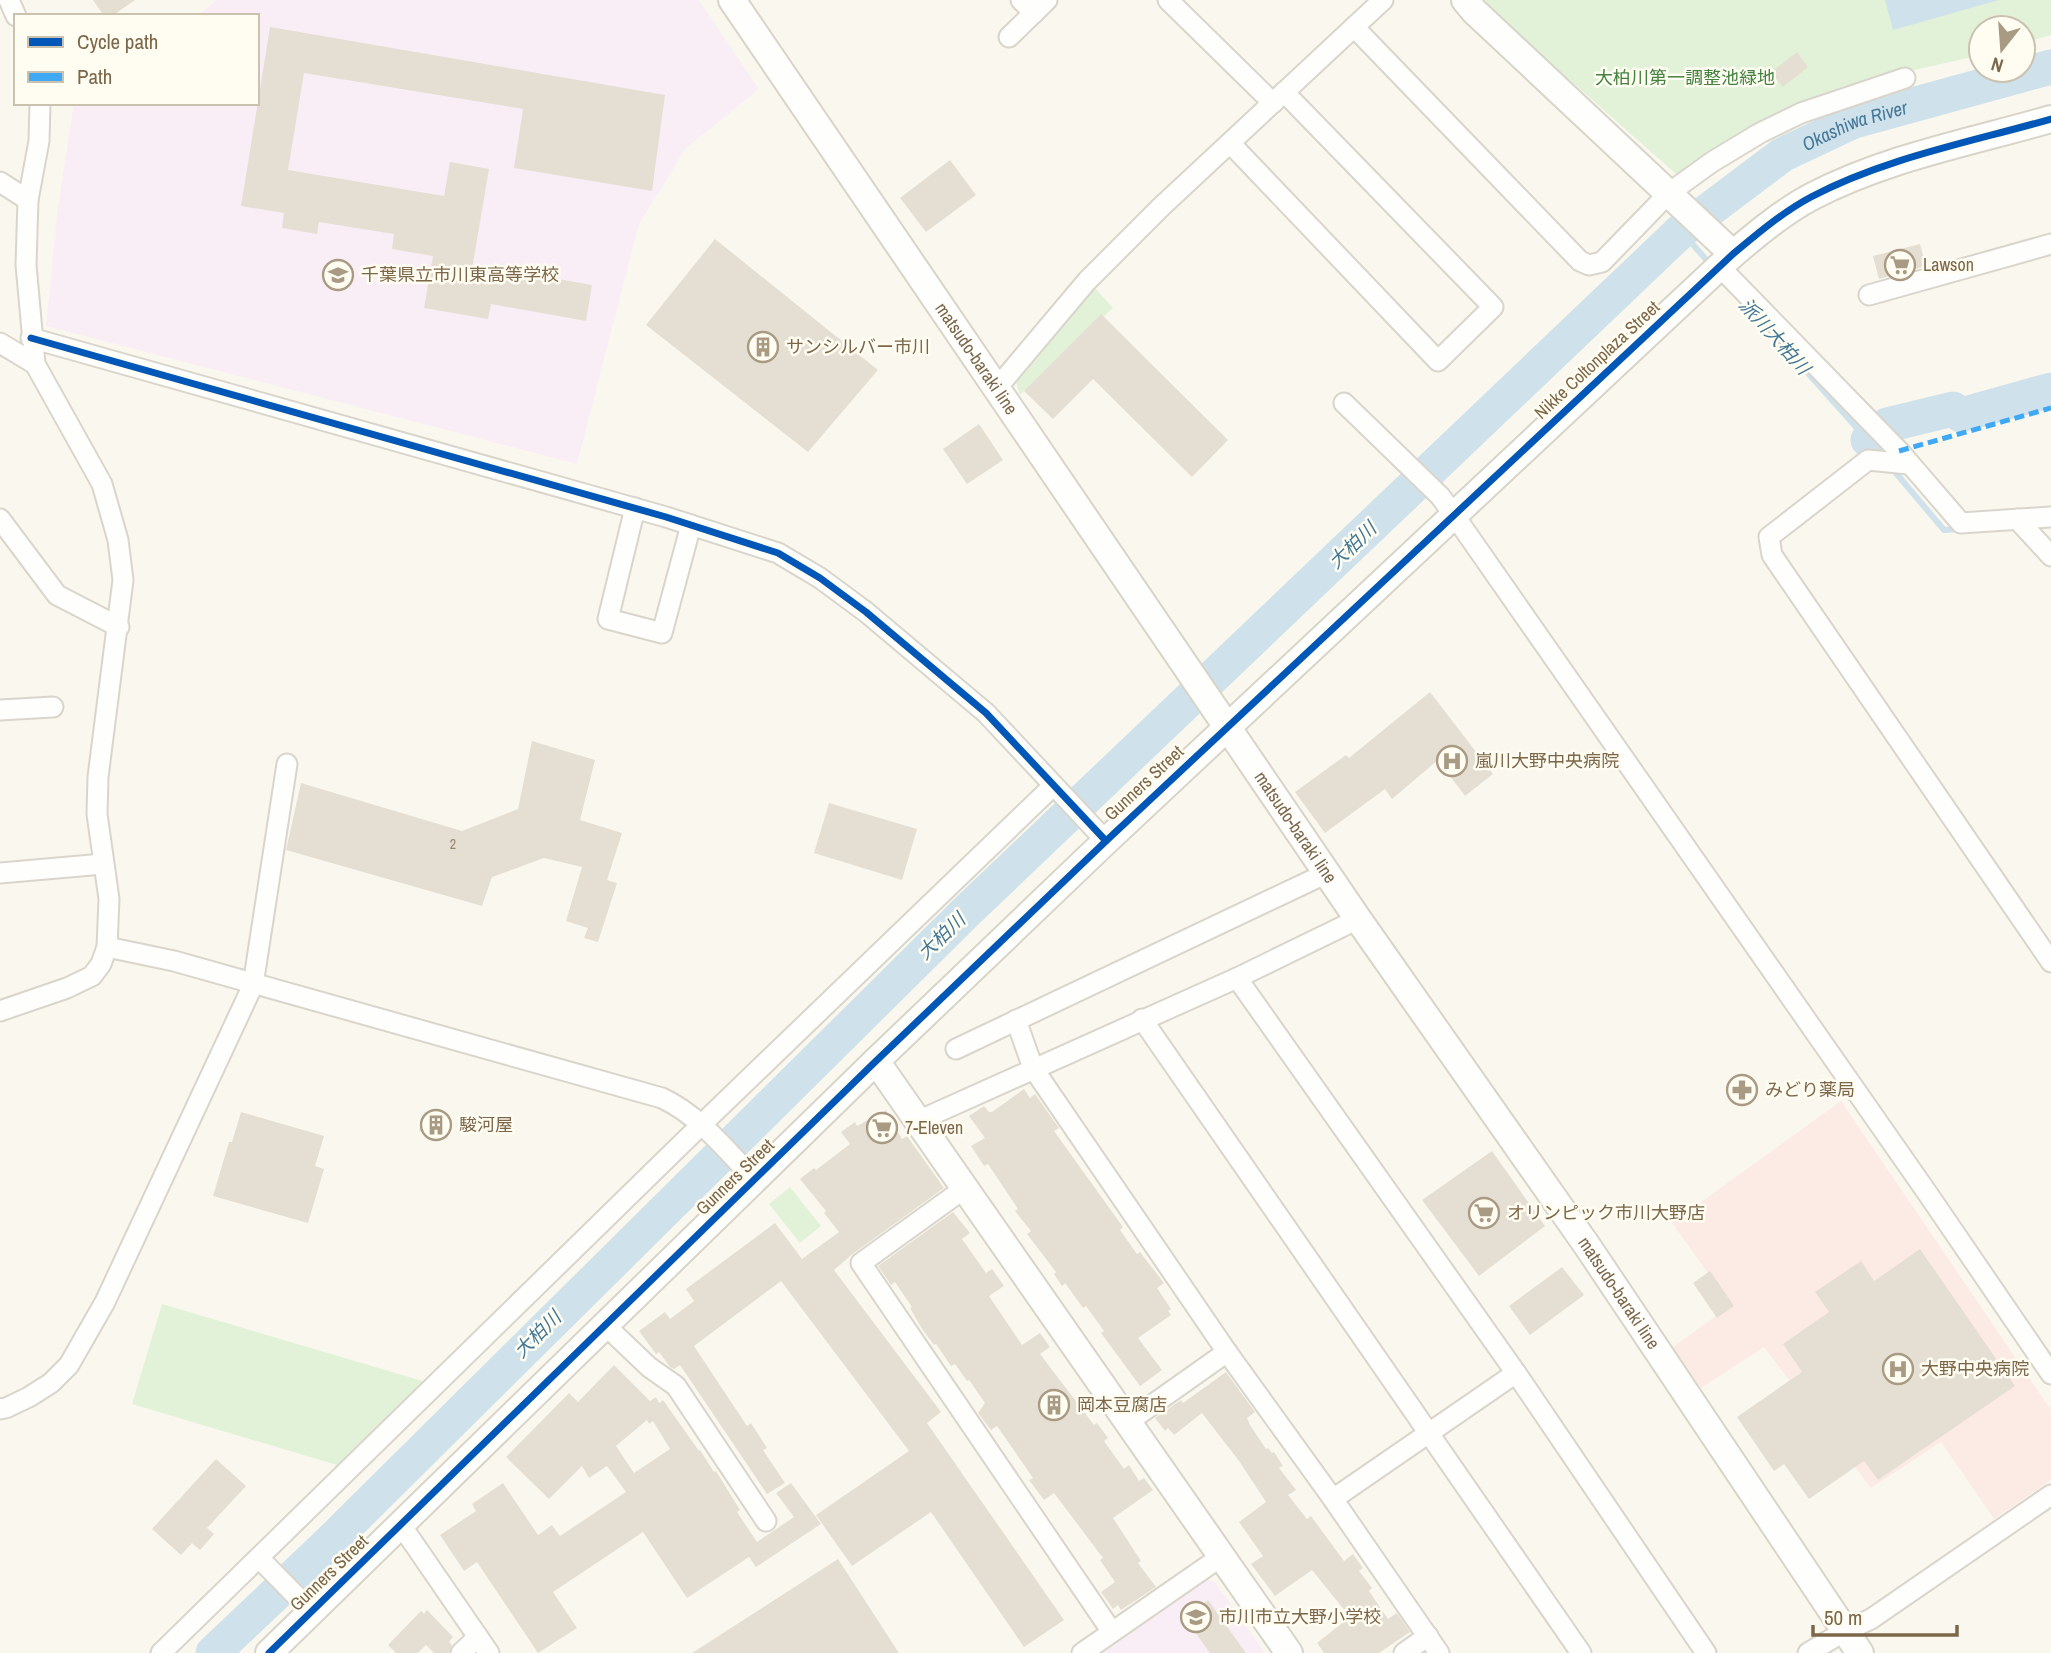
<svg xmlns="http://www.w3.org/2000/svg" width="2051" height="1653" font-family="'Archivo Narrow','Noto Sans JP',sans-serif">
<rect width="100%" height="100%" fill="#faf8ee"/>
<g fill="#f9eef5">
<polygon points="217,0 699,0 759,89 686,148 639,224 577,464 46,326 57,213 74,103 257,103 257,16 198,16"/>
<polygon points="1207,1579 1215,1582 1265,1653 1100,1653"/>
</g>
<polygon fill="#fcebe5" points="1841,1101 2051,1410 2051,1480 1994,1519 1941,1442 1871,1488 1764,1347 1701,1388 1672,1348 1731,1305 1672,1223"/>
<g fill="#e2f2d9">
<polygon points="1485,0 2051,0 2051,35 2023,43 2023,28 1981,28 1981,55 1844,86 1796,104 1677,175 1509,26 1490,9"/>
<polygon points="1095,288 1113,308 1020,395 1013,373"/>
<polygon points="790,1187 821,1226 800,1243 769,1204"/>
<polygon points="162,1304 426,1382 347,1468 132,1404"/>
</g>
<polygon fill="#cfe2eb" points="1885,0 1999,0 1893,30"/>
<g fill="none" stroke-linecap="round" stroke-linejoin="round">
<g stroke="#cfe2eb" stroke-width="6">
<polyline points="1681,231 1711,265"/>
<polyline points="1781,343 1881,455"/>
<polyline points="1890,466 1944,530 1962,529"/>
</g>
<g stroke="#cfe2eb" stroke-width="35">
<polyline points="1868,440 1887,425 1953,409 1961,415 2051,390"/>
<path id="s1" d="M 213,1653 L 328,1544 L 966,912 L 1681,231 L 1782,155 L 1854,121 L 2051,67"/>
</g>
</g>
<g fill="#e5dfd3" fill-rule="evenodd">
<polygon points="93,0 135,0 112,16 104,16"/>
<polygon points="270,27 665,95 652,191 514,168 523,109 304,73 288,170 444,196 450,162 489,169 472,269 502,274 503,269 592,285 586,321 491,304 488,319 424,308 433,256 392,249 394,234 319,222 317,234 282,228 284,213 241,206"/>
<polygon points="1797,52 1808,67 1783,87 1771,72"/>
<polygon points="950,160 976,195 926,232 900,198"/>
<polygon points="715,239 878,370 808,452 646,325"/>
<polygon points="1920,244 1926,266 1879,279 1873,256"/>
<polygon points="1101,314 1228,440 1192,477 1093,379 1053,419 1024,391"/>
<polygon points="979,424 1003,460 967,484 943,449"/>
<polygon points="1430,692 1493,774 1465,796 1438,760 1392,799 1385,789 1325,833 1295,792 1346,755 1349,758"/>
<polygon points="532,741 595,760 580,820 622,833 607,880 617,883 598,942 584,938 588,928 566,921 582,867 544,858 492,877 482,906 286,850 301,783 462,831 518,809"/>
<polygon points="829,803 917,829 902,880 814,853"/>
<polygon points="1024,1089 1030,1098 1035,1094 1059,1128 1054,1131 1123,1227 1120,1230 1137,1254 1140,1252 1164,1283 1157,1288 1171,1309 1168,1311 1171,1315 1138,1338 1162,1370 1140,1386 1101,1333 1104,1331 1086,1306 1083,1308 1065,1283 1062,1286 1054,1274 1056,1272 1027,1234 1031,1231 1015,1211 1018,1209 988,1164 984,1166 971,1146 985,1138 969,1116 984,1106 989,1112 992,1112"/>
<polygon points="886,1110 902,1139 907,1136 944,1188 854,1253 834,1270 941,1412 927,1423 1064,1620 1024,1647 931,1512 852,1566 816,1515 909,1451 781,1281 694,1346 747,1426 751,1423 767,1448 763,1450 785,1483 767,1494 680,1365 674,1369 670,1367 659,1352 656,1354 639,1331 665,1312 670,1319 694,1301 686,1289 775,1223 802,1259 839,1232 824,1213 826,1211 800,1179 814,1168 816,1170 850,1144 841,1132 855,1122 857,1126"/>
<polygon points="241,1112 324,1136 315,1166 324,1169 308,1223 213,1196 229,1142 232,1142"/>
<polygon points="425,1112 452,1120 447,1139 419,1131"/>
<polygon points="1492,1151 1545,1226 1479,1276 1422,1200"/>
<polygon points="953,1212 970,1233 962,1239 986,1273 992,1269 1004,1286 989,1296 1022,1345 1040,1333 1050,1347 1040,1354 1094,1425 1097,1423 1108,1438 1104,1441 1124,1469 1129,1465 1139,1481 1144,1478 1153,1490 1113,1518 1141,1561 1138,1563 1156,1587 1121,1610 1118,1605 1113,1609 1101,1592 1115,1582 1100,1560 1103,1558 1054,1493 1044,1500 1029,1480 1033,1478 997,1426 991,1430 978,1413 985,1403 969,1380 967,1381 955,1364 951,1366 936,1344 934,1345 922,1329 910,1308 912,1307 895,1282 891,1285 878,1266"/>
<polygon points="1920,1249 2015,1386 1878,1480 1864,1461 1809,1499 1784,1464 1774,1471 1737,1417 1802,1372 1783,1344 1829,1312 1815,1292 1861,1261 1874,1281"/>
<polygon points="1562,1267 1584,1295 1530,1335 1509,1306"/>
<polygon points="1710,1271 1734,1306 1717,1318 1693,1283"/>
<path d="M 614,1365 L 650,1401 L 656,1397 L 659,1403 L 663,1400 L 699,1451 L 700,1450 L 714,1472 L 716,1471 L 740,1510 L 737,1512 L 757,1542 L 794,1517 L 776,1493 L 791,1483 L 821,1524 L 756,1567 L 749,1557 L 687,1598 L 643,1532 L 553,1592 L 577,1628 L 538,1653 L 477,1562 L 464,1571 L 440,1535 L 476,1511 L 472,1504 L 503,1483 L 538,1535 L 552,1525 L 560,1536 L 626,1492 L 607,1466 L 589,1478 L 582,1466 L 549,1499 L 506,1457 L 569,1393 L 578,1402 ZM 647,1420 L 649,1424 L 653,1421 L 670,1449 L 634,1473 L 616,1446 Z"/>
<polygon points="1226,1372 1255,1412 1247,1418 1250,1425 1266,1449 1268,1448 1272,1453 1274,1452 1283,1466 1279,1468 1296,1490 1288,1495 1307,1519 1311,1516 1344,1561 1353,1554 1363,1568 1359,1571 1372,1588 1369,1591 1388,1619 1397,1613 1410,1632 1379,1653 1324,1653 1317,1643 1350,1617 1312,1570 1275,1596 1251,1564 1263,1556 1239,1522 1266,1502 1239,1461 1202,1413 1174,1435 1168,1428 1165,1431 1155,1418 1181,1400 1183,1403"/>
<polygon points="216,1459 246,1486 207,1528 214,1534 200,1550 192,1543 181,1555 152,1529"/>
<polygon points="838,1559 899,1653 692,1653"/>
<polygon points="1208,1600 1246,1653 1210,1653 1185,1618"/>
<polygon points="427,1610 453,1637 449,1642 452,1645 449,1653 434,1653 426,1645 418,1653 396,1653 388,1645 421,1611 424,1614"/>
</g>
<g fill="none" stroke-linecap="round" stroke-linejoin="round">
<g stroke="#d9d5cc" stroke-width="23">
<g id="street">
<polyline points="9,0 16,16"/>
<polyline points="1021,0 1034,13"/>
<polyline points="1168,0 1273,103"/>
<polyline points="1354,27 1580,261 1589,265 1602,262 1669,193 1712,162 1760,133 1801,113 1905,78"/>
<polyline points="1009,37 1047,0"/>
<polyline points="1230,143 1438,361 1493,307 1284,92"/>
<polyline points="0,182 28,200"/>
<polyline points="1720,267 1899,451 1961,523 2051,517"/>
<polyline points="1869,295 2051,244"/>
<polyline points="31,338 666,517 778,553 820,578 866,612 986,713 1106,841"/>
<polyline points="0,343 35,364"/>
<polyline points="996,389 1087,281 1161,207 1383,0"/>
<polyline points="1344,403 1440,496 1454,515 1928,1194 2051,1374"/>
<polyline points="1908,464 1868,460 1769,537 1772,555 2051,962"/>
<polyline points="635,508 608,619 662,633 691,525"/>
<polyline points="0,519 57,595 119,627"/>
<polyline points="2017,519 2051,556"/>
<polyline points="0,710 53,707"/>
<polyline points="0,873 103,864"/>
<path d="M 107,947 L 174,961 L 662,1098 C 700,1116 726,1150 755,1180"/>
<polyline points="1237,978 1516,1373 1706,1653"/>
<polyline points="0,1011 67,988 92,976 101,964 107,947 109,899 97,814 98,777 123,580 118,540 102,484 35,364 26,265 28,200 39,141 40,103"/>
<polyline points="1142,1019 1581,1653"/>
<polyline points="1016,1020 1033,1068 1227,1352 1333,1499 1439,1653"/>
<polyline points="956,1049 1327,873"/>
<polyline points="918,1121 1237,978 1358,919"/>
<polyline points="965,1188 861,1263 1112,1632"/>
<polyline points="605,1325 649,1367 676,1386 766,1521"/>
<polyline points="0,1409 6,1408 29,1397 51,1383 69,1365 105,1302 253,985 287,764"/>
<polyline points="1128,1422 1227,1352"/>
<polyline points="1333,1499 1516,1373"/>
<polyline points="401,1525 489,1653"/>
<polyline points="259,1558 311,1611"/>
<polyline points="161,1653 702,1124 1053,786"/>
<polyline points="461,1653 478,1637"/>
<polyline points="1082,1653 1222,1556"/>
<polyline points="1404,1653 1428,1636"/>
<polyline points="1808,1653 1845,1631 1871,1619 2051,1495"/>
</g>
</g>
<g stroke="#d8d4c9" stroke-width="30">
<g id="secondary">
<path id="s2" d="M 732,0 L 1358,919 L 1588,1247 L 1860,1653"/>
<polyline points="1465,0 1474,11 1733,254"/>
<polyline points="876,1061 1289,1653"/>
<path d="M 269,1653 L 876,1061 L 1106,841 L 1733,254 C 1758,233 1783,212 1811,197 C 1885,158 1971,142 2051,119"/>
</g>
</g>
<use href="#street" stroke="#fefefc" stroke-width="19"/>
<use href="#secondary" stroke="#fefefc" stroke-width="26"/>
<polyline stroke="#3fa9f5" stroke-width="5" stroke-dasharray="10 5" stroke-linecap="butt" points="1899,451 2051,408"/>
<g stroke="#fffdf2" stroke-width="11">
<g id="cycleway">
<polyline points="31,338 666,517 778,553 820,578 866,612 986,713 1106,841"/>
<path d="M 269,1653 L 876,1061 L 1106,841 L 1733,254 C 1758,233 1783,212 1811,197 C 1885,158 1971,142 2051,119"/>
</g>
</g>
<use href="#cycleway" stroke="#0057b8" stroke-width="7"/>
</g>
<defs>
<g id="supermarket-ring" transform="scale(1.575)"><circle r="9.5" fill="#fffdf2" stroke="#a89a83" stroke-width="1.5"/><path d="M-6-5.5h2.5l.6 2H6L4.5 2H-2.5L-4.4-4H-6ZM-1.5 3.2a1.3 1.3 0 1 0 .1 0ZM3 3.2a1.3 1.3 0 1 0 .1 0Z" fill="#a89a83"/></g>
<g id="school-ring" transform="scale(1.575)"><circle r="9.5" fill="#fffdf2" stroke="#a89a83" stroke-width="1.5"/><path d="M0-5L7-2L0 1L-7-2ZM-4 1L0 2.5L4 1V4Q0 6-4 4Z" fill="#a89a83"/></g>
<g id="building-ring" transform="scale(1.575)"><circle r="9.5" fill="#fffdf2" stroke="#a89a83" stroke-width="1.5"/><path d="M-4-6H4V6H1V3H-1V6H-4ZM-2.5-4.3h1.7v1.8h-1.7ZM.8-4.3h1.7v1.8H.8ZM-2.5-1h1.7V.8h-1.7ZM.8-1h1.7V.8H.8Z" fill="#a89a83"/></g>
<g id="hospital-ring" transform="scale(1.575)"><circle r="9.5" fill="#fffdf2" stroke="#a89a83" stroke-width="1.5"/><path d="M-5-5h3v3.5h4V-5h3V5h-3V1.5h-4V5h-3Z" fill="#a89a83"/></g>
<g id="pharmacy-ring" transform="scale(1.575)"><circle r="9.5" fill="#fffdf2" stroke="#a89a83" stroke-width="1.5"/><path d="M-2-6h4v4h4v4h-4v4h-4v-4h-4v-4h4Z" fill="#a89a83"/></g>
</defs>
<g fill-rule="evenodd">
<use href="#supermarket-ring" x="1900" y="265"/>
<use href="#school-ring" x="338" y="275"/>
<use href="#building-ring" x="763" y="347"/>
<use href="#hospital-ring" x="1452" y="761"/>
<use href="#pharmacy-ring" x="1742" y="1090"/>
<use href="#building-ring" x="436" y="1125"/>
<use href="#supermarket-ring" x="882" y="1128"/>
<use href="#supermarket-ring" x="1484" y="1213"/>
<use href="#hospital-ring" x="1898" y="1369"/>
<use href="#building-ring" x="1054" y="1405"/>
<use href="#school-ring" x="1196" y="1617"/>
</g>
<g text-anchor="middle" stroke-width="5" stroke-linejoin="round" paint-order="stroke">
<g font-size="14" fill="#98886f">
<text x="453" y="849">2</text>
</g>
<g font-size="18" fill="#458241" stroke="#fffdf2">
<text x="1685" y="84">大柏川第一調整池緑地</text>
</g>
<g font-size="18" fill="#7c674a" stroke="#fffdf2" text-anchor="start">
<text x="1923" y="271">Lawson</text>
<text x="361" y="281">千葉県立市川東高等学校</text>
<text x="786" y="353">サンシルバー市川</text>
<text x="1475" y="767">嵐川大野中央病院</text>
<text x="1765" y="1096">みどり薬局</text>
<text x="459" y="1131">駿河屋</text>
<text x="905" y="1134">7-Eleven</text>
<text x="1507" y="1219">オリンピック市川大野店</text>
<text x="1921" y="1375">大野中央病院</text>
<text x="1077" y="1411">岡本豆腐店</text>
<text x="1219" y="1623">市川市立大野小学校</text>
</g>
<g font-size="18" fill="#7c674a" stroke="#fffdf2">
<text dy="6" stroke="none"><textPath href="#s2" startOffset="434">matsudo-baraki line</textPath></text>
<text transform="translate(1597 360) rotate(-43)" y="6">Nikke Coltonplaza Street</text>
<text transform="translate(1144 783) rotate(-43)" y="6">Gunners Street</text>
<text dy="6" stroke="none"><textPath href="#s2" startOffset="1001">matsudo-baraki line</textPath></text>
<text transform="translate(735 1177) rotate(-44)" y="6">Gunners Street</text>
<text dy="6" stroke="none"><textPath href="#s2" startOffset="1568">matsudo-baraki line</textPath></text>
<text transform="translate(329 1573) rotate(-44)" y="6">Gunners Street</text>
</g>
<g font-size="19" font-style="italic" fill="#447898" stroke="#fffdf2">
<text dy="7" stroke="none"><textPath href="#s1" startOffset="2249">Okashiwa River</textPath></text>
<text transform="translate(1775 336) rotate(48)" y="7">派川大柏川</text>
<text transform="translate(1352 545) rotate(-44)" y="7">大柏川</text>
<text transform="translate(941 936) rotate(-44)" y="7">大柏川</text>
<text transform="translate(537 1334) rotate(-45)" y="7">大柏川</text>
</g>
</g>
<rect x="14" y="14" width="245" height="91" fill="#fffdf2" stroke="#cbc1af" stroke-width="2"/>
<rect x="28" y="37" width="35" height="10" fill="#0057b8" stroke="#cbc1af" stroke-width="2"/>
<text x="77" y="49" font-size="21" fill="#7c674a">Cycle path</text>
<rect x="28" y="72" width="35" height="10" fill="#3fa9f5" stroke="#cbc1af" stroke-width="2"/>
<text x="77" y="84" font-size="21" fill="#7c674a">Path</text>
<g transform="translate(2002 49) rotate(197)"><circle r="33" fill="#fffdf2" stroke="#cbc1af" stroke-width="2"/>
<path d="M0-5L12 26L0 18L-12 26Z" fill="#a89a83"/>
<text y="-10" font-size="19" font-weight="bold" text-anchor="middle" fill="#7c674a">N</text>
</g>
<path d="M1813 1625v10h144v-10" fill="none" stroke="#7c674a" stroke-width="3.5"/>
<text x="1824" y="1625" font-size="21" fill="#7c674a" stroke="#fffdf2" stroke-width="5" paint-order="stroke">50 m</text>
</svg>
